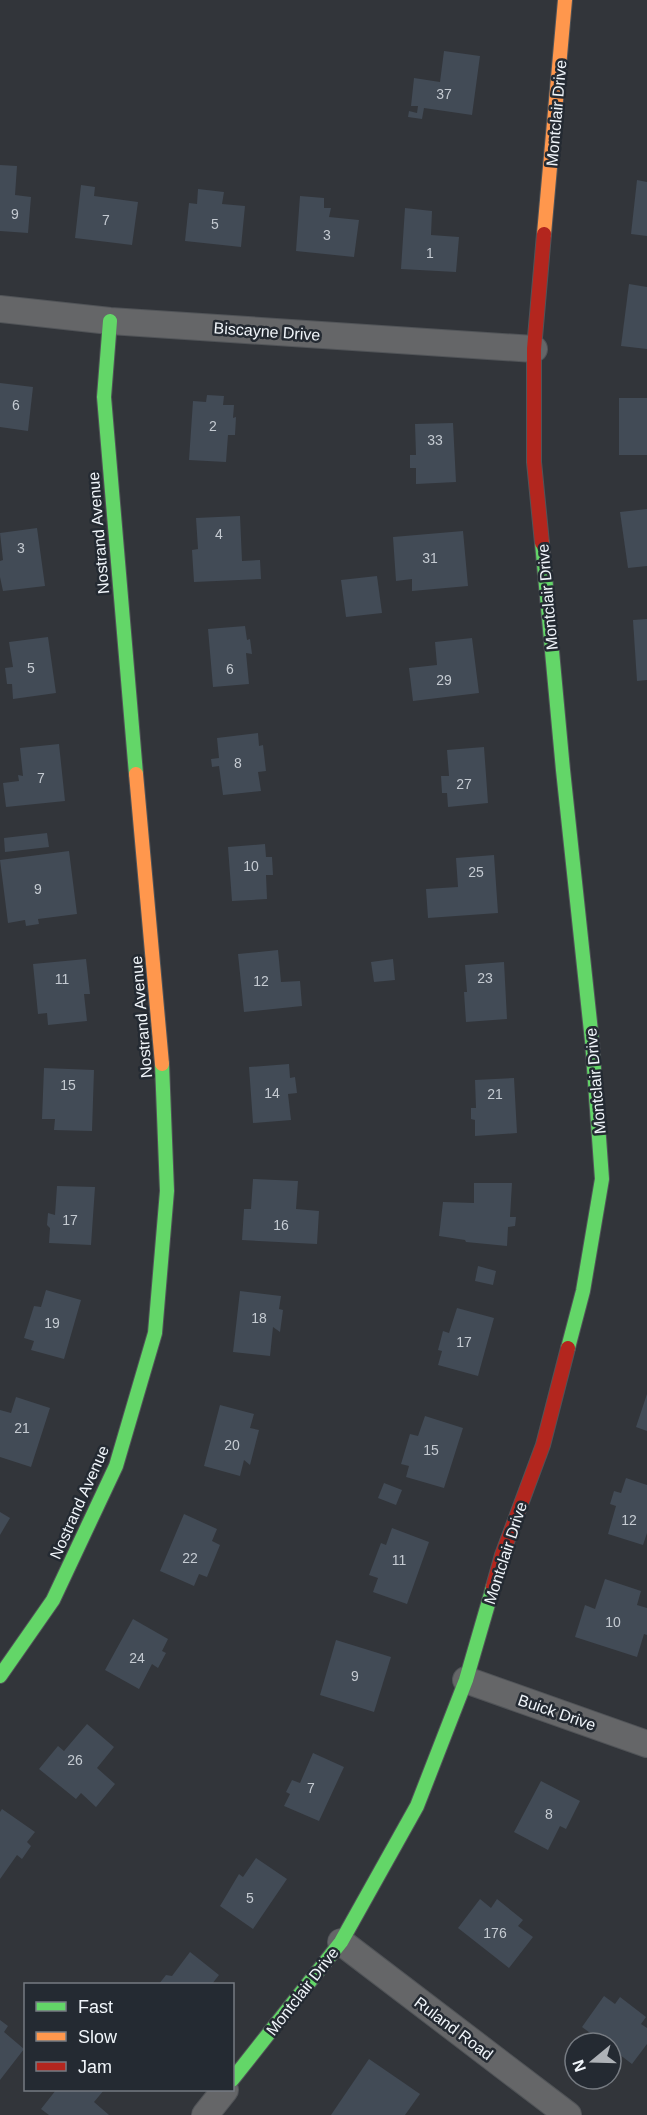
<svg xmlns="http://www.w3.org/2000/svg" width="647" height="2115" font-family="Arial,sans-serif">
<rect width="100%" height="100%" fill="#32353a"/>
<g fill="#424b56">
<polygon points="444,51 480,56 472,115 424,108 422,119 408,117 409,111 417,113 418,106 411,106 414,78 440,82"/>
<polygon points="0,165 17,166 15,195 31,197 28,233 0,231"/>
<polygon points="637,180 647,182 647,236 631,234"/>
<polygon points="81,185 95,187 94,196 138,202 132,245 75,238"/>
<polygon points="198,189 224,192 222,204 245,206 241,247 185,241 189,203 197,204"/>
<polygon points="300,196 324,198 324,208 331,208 329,217 359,220 354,257 296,251"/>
<polygon points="405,208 432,211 431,235 459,237 456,272 401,269"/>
<polygon points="629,284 647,287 647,349 621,346"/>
<polygon points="0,383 33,387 28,431 0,427"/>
<polygon points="207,395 224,396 223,405 234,405 233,418 236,417 235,435 228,435 226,462 189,460 193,401 206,402"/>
<rect x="619" y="398" width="28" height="57"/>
<polygon points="453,423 456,482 416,484 416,468 410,468 410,455 416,455 415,424"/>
<polygon points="647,509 647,566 628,568 620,512"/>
<polygon points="240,516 242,561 260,560 261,579 194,582 192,550 198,549 196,518"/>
<polygon points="37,528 45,586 3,591 0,577 0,561 3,560 0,533"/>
<polygon points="463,531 468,586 412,591 412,579 396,581 393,537"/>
<polygon points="377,576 382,613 346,617 341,580"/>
<polygon points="647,619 647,680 637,681 633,620"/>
<polygon points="245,626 247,640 250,639 252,654 246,653 249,684 213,687 208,629"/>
<polygon points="48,637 56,693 13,699 12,684 7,684 5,668 13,667 9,642"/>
<polygon points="472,638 479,693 413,701 409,668 437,665 435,642"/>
<polygon points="258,733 259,746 263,745 266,771 258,772 261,791 223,795 219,766 212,767 211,759 219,758 217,738"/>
<polygon points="59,744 65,801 6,807 3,783 19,781 18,775 23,776 20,748"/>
<polygon points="484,747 488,803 448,807 447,793 442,793 441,776 449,776 447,750"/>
<polygon points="47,833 49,847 5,852 4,838"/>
<polygon points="265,844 266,857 272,857 273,875 266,875 267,899 232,901 228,847"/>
<polygon points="69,851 77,914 38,919 39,924 26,926 25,920 8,923 0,860"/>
<polygon points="494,855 498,913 428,918 426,889 458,887 456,858"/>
<polygon points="278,950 281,982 300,981 302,1006 244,1012 238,954"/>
<polygon points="86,959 90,994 84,994 87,1021 48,1025 47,1013 38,1014 33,964"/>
<polygon points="393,959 395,980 374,982 371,962"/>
<polygon points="504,962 507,1019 466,1022 464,992 467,992 465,965"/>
<polygon points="289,1064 290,1078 295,1077 297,1093 288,1094 291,1120 253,1123 249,1067"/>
<polygon points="44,1068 94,1070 92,1131 54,1130 55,1119 42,1119"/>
<polygon points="514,1078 517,1133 475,1136 475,1120 471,1119 471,1108 476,1108 475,1080"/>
<polygon points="253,1179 298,1181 296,1209 319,1211 317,1244 242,1240 244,1209 251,1209"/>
<polygon points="474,1183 512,1183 510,1217 516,1217 515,1226 508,1227 507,1246 466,1242 465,1240 439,1236 443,1202 474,1203"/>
<polygon points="57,1186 95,1187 91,1245 49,1243 50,1228 47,1225 48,1213 55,1215"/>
<polygon points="478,1266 496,1271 493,1285 475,1281"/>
<polygon points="46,1290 81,1300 64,1359 31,1350 34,1341 24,1338 34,1306 41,1307"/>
<polygon points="240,1291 281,1296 279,1309 283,1310 280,1332 273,1327 270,1356 233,1352"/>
<polygon points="457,1308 494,1318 478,1376 438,1365 442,1351 438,1350 443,1331 449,1333"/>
<polygon points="647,1394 647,1431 636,1427"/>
<polygon points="16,1397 50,1408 31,1467 0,1457 0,1410 11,1413"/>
<polygon points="220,1405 254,1414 250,1428 259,1430 250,1465 244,1460 240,1476 204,1466"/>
<polygon points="425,1416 463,1428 444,1488 406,1477 409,1466 401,1464 410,1434 418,1436"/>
<polygon points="626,1478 647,1485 647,1533 643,1545 608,1534 616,1506 610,1504 614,1491 621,1493"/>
<polygon points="384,1483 402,1490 396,1505 378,1498"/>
<polygon points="0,1512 10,1518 0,1535"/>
<polygon points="184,1514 217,1529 212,1541 220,1545 207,1577 199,1574 194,1586 160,1571"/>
<polygon points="392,1528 429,1542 407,1604 373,1592 378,1578 369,1575 381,1543 386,1545"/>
<polygon points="605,1579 641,1591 637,1605 647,1608 647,1635 644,1634 637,1657 575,1637 585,1605 595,1609"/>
<polygon points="133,1619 168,1639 162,1651 166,1653 158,1668 152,1664 139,1689 105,1670"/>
<polygon points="336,1640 391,1657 374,1712 320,1695"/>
<polygon points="87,1724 114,1747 97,1768 115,1784 96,1807 81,1793 76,1799 39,1769 58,1746 64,1751"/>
<polygon points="313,1753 344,1767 319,1821 284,1806 290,1794 286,1792 292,1780 300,1783"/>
<polygon points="541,1781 580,1801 566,1829 560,1826 548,1850 514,1832"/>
<polygon points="2,1809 35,1832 27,1842 31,1846 22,1859 17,1855 0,1879 0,1812"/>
<polygon points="256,1858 287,1879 253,1929 220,1906 239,1874 243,1877"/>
<polygon points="480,1899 491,1908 497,1899 523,1920 518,1926 533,1937 509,1968 458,1928"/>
<polygon points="190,1952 219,1975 212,1984 159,1984 166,1975 172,1976"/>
<polygon points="604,1996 615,2004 620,1997 646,2017 641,2024 647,2028 647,2044 632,2064 611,2048 611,2043 604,2043 582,2027"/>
<polygon points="0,2020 8,2026 4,2032 24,2049 0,2080"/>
<polygon points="369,2059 420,2094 405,2115 331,2115"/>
<polygon points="56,2090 104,2090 94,2102 109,2115 49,2115 41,2109"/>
</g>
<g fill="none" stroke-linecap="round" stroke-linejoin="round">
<g stroke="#515458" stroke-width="28">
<g id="street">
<polyline points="0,309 110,321 534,349"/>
<polyline points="466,1680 647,1744"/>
<polyline points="341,1942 568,2115"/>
<polyline points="205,2115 225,2090"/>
</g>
</g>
<g stroke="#515458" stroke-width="16">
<g id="fast">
<polyline points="110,321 104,397 136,774"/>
<polyline points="542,543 563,770 592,1041 602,1179 583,1291 568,1348"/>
<polyline points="0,1676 53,1600 116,1466 155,1333 167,1191 162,1064"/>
<polyline points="232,2080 341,1942 417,1806 466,1680 493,1587"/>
</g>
</g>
<g stroke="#515458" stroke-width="16">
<g id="slow">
<polyline points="544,234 565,0"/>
<polyline points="136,774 162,1064"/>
</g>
</g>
<g stroke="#515458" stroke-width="16">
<g id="jam">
<polyline points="542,543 534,462 534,349 544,234"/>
<polyline points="493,1587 502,1555 543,1445 568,1348"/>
</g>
</g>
<use href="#street" stroke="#656668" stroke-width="26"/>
<use href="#fast" stroke="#63d668" stroke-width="14"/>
<use href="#slow" stroke="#ff974d" stroke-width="14"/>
<use href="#jam" stroke="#b3261e" stroke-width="14"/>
</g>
<g text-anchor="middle" stroke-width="5" stroke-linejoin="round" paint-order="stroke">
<g font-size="14" fill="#c4cad1">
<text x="444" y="99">37</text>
<text x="15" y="219">9</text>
<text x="106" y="225">7</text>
<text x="215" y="229">5</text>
<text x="327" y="240">3</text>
<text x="430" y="258">1</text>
<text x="16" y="410">6</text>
<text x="213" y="431">2</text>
<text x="435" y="445">33</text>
<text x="219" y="539">4</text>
<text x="21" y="553">3</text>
<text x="430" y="563">31</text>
<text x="31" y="673">5</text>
<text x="230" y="674">6</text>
<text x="444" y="685">29</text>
<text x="238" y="768">8</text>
<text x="41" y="783">7</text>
<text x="464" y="789">27</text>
<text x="251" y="871">10</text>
<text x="476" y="877">25</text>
<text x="38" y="894">9</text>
<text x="485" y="983">23</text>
<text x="62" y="984">11</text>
<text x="261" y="986">12</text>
<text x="68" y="1090">15</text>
<text x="272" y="1098">14</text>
<text x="495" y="1099">21</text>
<text x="70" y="1225">17</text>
<text x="281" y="1230">16</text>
<text x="259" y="1323">18</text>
<text x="52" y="1328">19</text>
<text x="464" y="1347">17</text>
<text x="22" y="1433">21</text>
<text x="232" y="1450">20</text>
<text x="431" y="1455">15</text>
<text x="629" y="1525">12</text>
<text x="190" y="1563">22</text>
<text x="399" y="1565">11</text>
<text x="613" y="1627">10</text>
<text x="137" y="1663">24</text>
<text x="355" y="1681">9</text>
<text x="75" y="1765">26</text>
<text x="311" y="1793">7</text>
<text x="549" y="1819">8</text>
<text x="250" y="1903">5</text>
<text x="495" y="1938">176</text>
</g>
<g font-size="16" fill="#f0f5fa" stroke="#242a32">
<text transform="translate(556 113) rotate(-85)" y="6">Montclair Drive</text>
<text transform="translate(267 331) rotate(4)" y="6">Biscayne Drive</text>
<text transform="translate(98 533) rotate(-95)" y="6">Nostrand Avenue</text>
<text transform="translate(547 597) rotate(-95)" y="6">Montclair Drive</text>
<text transform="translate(141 1017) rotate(-95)" y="6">Nostrand Avenue</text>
<text transform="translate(595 1081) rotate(-95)" y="6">Montclair Drive</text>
<text transform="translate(79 1502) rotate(-66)" y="6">Nostrand Avenue</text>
<text transform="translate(505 1553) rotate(-72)" y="6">Montclair Drive</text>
<text transform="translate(557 1712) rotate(19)" y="6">Buick Drive</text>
<text transform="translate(302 1991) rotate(-52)" y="6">Montclair Drive</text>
<text transform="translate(454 2028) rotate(37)" y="6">Ruland Road</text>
</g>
</g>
<rect x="24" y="1983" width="210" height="108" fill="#242a32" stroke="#767b82" stroke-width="1.5"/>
<rect x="36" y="2002" width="30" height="9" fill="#63d668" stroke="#767b82" stroke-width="1.5"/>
<text x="78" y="2013" font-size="18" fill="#f0f5fa">Fast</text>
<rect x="36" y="2032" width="30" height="9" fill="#ff974d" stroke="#767b82" stroke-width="1.5"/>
<text x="78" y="2043" font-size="18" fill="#f0f5fa">Slow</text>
<rect x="36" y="2062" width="30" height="9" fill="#b3261e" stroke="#767b82" stroke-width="1.5"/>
<text x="78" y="2073" font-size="18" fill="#f0f5fa">Jam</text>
<g transform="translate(593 2061) rotate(251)"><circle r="28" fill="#242a32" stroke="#767b82" stroke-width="1.5"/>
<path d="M0-4.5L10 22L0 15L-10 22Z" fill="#aeb2b7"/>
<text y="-9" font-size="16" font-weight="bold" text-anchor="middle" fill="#f0f5fa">N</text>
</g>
</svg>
